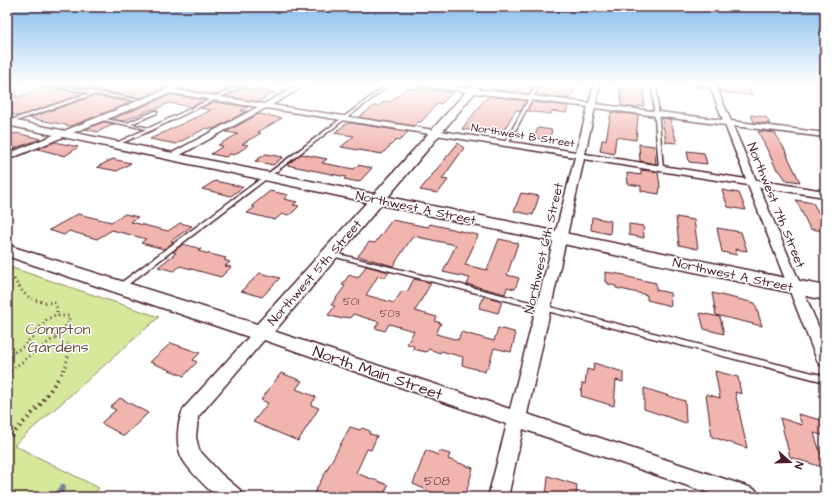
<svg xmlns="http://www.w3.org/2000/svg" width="832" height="504" font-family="'Architects Daughter',sans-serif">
<rect width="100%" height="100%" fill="#fff"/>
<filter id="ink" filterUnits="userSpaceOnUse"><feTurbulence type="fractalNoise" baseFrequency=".025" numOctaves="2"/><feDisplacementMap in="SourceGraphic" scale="8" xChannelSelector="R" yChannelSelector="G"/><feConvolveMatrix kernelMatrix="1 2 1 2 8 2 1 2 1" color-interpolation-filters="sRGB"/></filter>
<g filter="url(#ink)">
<polygon fill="#d6e89c" stroke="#908464" points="7,266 159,317 14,445 99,488 91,497 7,497"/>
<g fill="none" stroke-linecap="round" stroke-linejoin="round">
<polyline stroke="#7485a1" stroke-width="6" points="56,497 63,487"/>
</g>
<g fill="#f1b5b0" stroke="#4a1f2b">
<polygon points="7,84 18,98 42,87 84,93 19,116 7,113"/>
<polygon points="63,84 176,84 140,98"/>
<polygon points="190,84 226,87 234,87 216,95 181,89"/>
<polygon points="489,84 535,84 530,94 489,89"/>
<polygon points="541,84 576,84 572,97 570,99 536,95"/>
<polygon points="620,84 644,84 644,106 638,106 638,108 621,106"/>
<polygon points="717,84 746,84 753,95 720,92"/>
<polygon points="243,88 274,92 258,102 225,96"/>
<polygon points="407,88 453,92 441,104 438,103 421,122 418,122 414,126 359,117 374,106 379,106 385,101 390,102"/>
<polygon points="170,95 205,100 191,107 169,103 156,109 152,109 123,121 112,119"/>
<polygon points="94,96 132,102 71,126 29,118"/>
<polygon points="489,96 526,101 521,111 516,110 502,133 476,129 475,131 462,129 486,98 489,98"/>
<polygon points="214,102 248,107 241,111 247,111 213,129 206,128 176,144 150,139 211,110 200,108"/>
<polygon points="532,102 568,106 566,113 552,111 551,114 527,111"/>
<polygon points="611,112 621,114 621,113 638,115 636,140 616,137 614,154 600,151 602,140 606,140"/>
<polygon points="259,114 282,118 258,132 261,133 242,144 249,145 234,155 230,154 226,157 211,154 223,146 218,145 238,134 226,132"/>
<polygon points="751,115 766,117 770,124 754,122"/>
<polygon points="662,118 670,119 677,143 666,142"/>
<polygon points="104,122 115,124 97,132 85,129"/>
<polygon points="351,123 408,132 399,141 396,140 382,154 341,147 354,136 334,133 346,124"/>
<polygon points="538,128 552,130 549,140 534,138"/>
<polygon points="758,131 775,133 788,155 787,155 800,182 786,180 780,171 777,170"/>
<polygon points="16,133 41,139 7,151 7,136"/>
<polygon points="55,142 78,147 65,156 38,149"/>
<polygon points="458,143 464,148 442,179 448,180 438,193 420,190"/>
<polygon points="639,144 654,146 656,164 640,161"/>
<polygon points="687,151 704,153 707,164 689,162"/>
<polygon points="266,154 283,157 273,165 255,161"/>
<polygon points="301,154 327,159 322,163 354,169 358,165 372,168 359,182 344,179 346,177 287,165"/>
<polygon points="113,159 121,161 131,163 117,171 97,167"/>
<polygon points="641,170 658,172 660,186 659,194 641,191 641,186 628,184 627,173 641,175"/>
<polygon points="215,181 243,187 231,196 202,189"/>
<polygon points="722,190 739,193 746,210 728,207"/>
<polygon points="270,191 288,195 284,199 297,202 293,205 299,206 290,215 282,214 275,220 247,213 255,207 252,206 254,204"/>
<polygon points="521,193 539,196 533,215 514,211"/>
<polygon points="796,200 813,203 822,219 825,220 825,231 810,229"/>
<polygon points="78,214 111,222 125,214 138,217 131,222 168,231 180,223 192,226 171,241 174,242 164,249 141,243 146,239 112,230 97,239 69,231 64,235 49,230"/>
<polygon points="592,217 611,221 610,234 591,230"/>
<polygon points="676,217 694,220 698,249 679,245"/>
<polygon points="392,220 428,227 430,224 478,235 465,265 487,270 499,239 518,243 507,275 519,278 515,289 507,287 505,294 467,284 470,278 443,272 456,245 413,236 393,266 358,256 369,242 375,243"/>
<polygon points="629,224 643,226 644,238 629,235"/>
<polygon points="717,228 741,232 747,251 735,249 737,255 722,252"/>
<polygon points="183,244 201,249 198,251 226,258 224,260 230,262 225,266 231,267 221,277 180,266 174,271 158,267 176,253 173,252"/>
<polygon points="366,266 389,272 385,278 378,276 366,295 394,303 402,291 407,292 414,279 431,283 415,311 437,317 435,321 441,323 436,334 458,340 461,332 494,341 498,328 514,332 515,337 511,352 494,348 488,368 486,368 485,372 462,365 463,357 441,351 440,353 429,349 426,352 413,349 414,346 407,344 414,331 389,324 385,331 375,328 379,322 353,314 350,318 344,317 342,319 328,315 335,306 331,305 345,286 342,285 349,275 358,278"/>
<polygon points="605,272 625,275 628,277 656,283 656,290 670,293 671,306 647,300 647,295 616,288 616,286 608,284 608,282 605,282"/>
<polygon points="260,273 280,278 262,297 241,291"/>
<polygon points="712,293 755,303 762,326 716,315"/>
<polygon points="484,296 502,301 498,313 479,308"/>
<polygon points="700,313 720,317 724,334 704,329"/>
<polygon points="171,343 200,353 193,360 197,362 184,376 150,362"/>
<polygon points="594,363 623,372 623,382 616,380 614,406 581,396 582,383 585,384 587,369 593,371"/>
<polygon points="715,371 738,377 741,394 735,392 747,448 712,437 706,394 720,398"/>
<polygon points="281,373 302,381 296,389 316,397 311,405 319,408 298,441 253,422 268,403 261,400"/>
<polygon points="644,388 685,401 686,423 644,409"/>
<polygon points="120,398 148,413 124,436 101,423 116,410 110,407"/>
<polygon points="798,414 825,421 825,436 814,433 825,468 790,457 780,418 802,425"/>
<polygon points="350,427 360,430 362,428 370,431 369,434 377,436 371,450 367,449 356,473 388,485 383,497 312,497"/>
<polygon points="426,450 438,455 439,451 450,454 448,459 473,468 465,497 429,497 431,492 413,484"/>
<polygon points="548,476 577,485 576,497 546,497"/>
</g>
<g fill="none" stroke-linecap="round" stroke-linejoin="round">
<g stroke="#4a1f2b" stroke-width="3">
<g id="lane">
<polygon points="42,84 50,84 146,101 144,102 94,94 10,123 8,123 8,121 90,93"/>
<polygon points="243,84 247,84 152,130 117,145 116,145 116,143 146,129 98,119 100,118 127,123 155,111 157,111 157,113 131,124 149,128"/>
<polygon points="388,84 391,84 122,289 118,289 117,287 118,285"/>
<polygon points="537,84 540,84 508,144 505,145 504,144"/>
<polygon points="652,84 656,84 663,168 661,169 659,168"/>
<polygon points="687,84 697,84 715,87 713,88"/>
<polygon points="330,252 825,376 825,382 328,255 327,254 328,253"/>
</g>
</g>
<g stroke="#4a1f2b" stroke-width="3">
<path id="street" d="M 180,84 L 189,84 L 176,90 L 264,104 L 300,84 L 308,84 L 272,105 L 576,152 L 588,107 L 420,86 L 417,84 L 436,84 L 589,103 L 594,84 L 600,84 L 596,104 L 723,120 L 709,84 L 715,84 L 731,121 L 825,133 L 825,137 L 733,126 L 756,180 L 825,191 L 825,197 L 759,187 L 825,342 L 825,366 L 819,364 L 817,360 L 748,185 L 584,159 L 527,414 L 749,487 L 756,490 L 759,497 L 720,497 L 523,429 L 508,497 L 488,497 L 507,424 L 264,340 L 198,417 L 196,437 L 199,450 L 221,474 L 240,490 L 243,497 L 217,497 C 206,487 192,474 183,460 C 175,446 177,422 184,408 L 256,329 L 261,327 L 510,409 L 575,157 L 266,108 L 173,159 L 169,156 L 170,154 L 258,107 L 170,93 L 7,160 L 7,154 ZM 595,108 L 725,125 L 746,179 L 585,154 Z"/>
</g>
<g stroke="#4a1f2b" stroke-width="3">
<polygon id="secondary" points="473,84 482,84 388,197 825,286 825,300 381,205 268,339 261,341 7,256 7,245 257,324 367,202 7,125 7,119 374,194"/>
</g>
<polyline stroke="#4a1f2b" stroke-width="1.5" stroke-dasharray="0.5 2" stroke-linecap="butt" points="7,100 21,94 35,84"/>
<g stroke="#4a1f2b" stroke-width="3" stroke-dasharray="1 3.5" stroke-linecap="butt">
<path d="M 14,279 C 26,299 31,301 54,303 L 57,308 L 57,316"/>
<polyline points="7,357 24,346 47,319 54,316 69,316 69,323 54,338 70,346 66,365 60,377"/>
<polyline points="7,373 54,338"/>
</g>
<polyline stroke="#4a1f2b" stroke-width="4" stroke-dasharray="1.5 4.5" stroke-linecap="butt" points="7,440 40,405 60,376"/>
<use href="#lane" fill="#fff" fill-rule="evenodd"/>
<use href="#street" fill="#fff" fill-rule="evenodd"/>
<use href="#secondary" fill="#fff" fill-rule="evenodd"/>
</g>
</g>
<linearGradient id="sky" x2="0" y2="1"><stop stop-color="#85bceb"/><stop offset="0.54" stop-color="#fff"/><stop offset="1" stop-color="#fff" stop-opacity="0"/></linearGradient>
<rect width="832" height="155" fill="url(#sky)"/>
<g text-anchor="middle" stroke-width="3" stroke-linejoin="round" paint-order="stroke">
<g font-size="11" fill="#4a1f2b" stroke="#fff">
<text transform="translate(523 135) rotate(9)" y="4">Northwest B Street</text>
</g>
<g font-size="11" fill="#74444c">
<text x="351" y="305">501</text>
<text x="390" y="317">503</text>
</g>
<g font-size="13" fill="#4a1f2b" stroke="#fff">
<text transform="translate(777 205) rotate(68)" y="5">Northwest 7th Street</text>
<text transform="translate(416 207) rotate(12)" y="5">Northwest A Street</text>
<text transform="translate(543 248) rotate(-77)" y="5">Northwest 6th Street</text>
<text transform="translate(314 272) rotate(-49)" y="5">Northwest 5th Street</text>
<text transform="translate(733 274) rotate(12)" y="5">Northwest A Street</text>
</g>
<g font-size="13" fill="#74444c">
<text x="437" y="485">508</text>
</g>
<g font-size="16" fill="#6d5147" stroke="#fff">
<text x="58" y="334">Compton<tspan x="58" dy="18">Gardens</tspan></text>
</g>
<g font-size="16" fill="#4a1f2b" stroke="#fff">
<text transform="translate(378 372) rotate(19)" y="6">North Main Street</text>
</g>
</g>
<rect width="832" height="504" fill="none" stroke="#fff" stroke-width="24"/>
<rect x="12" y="12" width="808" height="480" fill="none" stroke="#4a1f2b" stroke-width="1.5" filter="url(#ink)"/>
<g transform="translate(790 462) rotate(110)" stroke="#ffffff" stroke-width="3" paint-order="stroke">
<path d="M0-3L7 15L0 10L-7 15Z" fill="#4a1f2b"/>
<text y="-6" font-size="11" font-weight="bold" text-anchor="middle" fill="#4a1f2b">N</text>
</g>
</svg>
